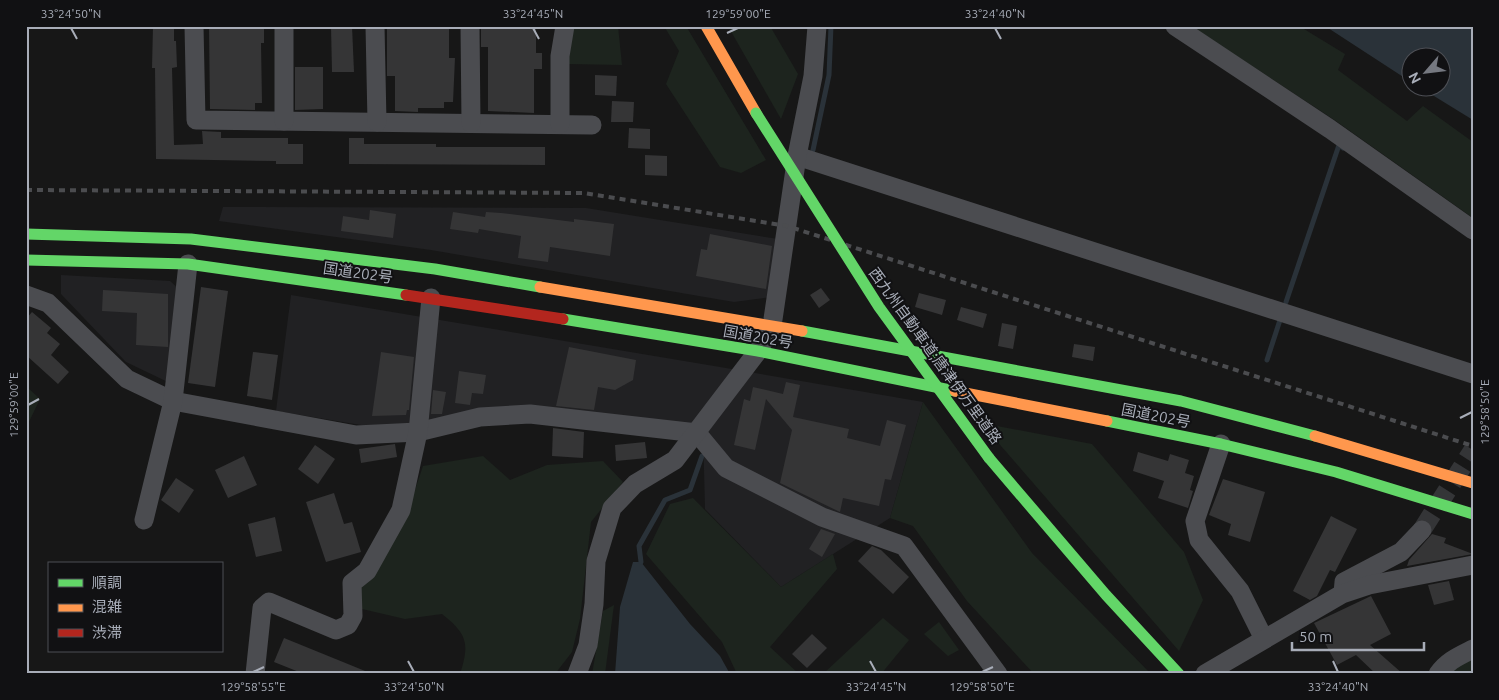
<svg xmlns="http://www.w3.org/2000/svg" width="1499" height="700" font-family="Ubuntu,'Noto Sans JP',sans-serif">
<rect width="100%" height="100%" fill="#171717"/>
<g fill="#212123">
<polygon points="223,207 586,208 778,239 771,297 734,302 431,250 219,221"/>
<polygon points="61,275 170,281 181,291 170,383 126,362 61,294"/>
<polygon points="291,295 726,368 923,402 890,518 781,587 705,509 703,429 501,407 435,422 373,427 276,411"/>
</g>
<g fill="#1d241e">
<polygon points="573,26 618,26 622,65 567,64"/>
<polygon points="664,26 686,26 766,160 741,173 720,167 666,84 679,51"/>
<polygon points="728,26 770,26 798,74 781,119"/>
<polygon points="1191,26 1299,26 1345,54 1338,70 1407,121 1423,106 1473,142 1473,218 1336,121"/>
<polygon points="26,386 40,399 26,428"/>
<polygon points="923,402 1032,553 1151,674 1034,674 967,601 913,526 890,518"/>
<polygon points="981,423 1092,444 1184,552 1203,600 1179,651"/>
<path d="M 483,456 L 510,480 L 547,465 L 603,461 L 623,482 L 591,522 L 580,619 L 572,652 L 555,674 L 460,674 C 470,643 467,634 442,614 L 405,619 L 362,609 L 359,589 L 408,511 L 423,466 Z"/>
<polygon points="693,498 781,587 833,554 837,569 770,647 799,674 737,674 722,642 646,554 670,504"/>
<polygon points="614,605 605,674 592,674 603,611"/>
<polygon points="883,618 909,640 881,674 823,674"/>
<polygon points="939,622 959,650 948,656 924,634"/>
<polygon points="1473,657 1473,674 1447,674"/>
</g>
<g fill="#2a3239">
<polygon points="1325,26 1473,26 1473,120 1421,88 1442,88 1442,58 1412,58 1411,82"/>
<polygon points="633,562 641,562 690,624 720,656 730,674 615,674 620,607"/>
</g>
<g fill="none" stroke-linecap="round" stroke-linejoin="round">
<g stroke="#2a3239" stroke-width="5">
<polyline points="813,150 829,75 831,26"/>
<polyline points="1286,302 1339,145 1343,148"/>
<polyline points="1267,360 1280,320"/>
<polyline points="641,562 639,546 665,500 690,490 702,456"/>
</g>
</g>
<g fill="#353536">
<polygon points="153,26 174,26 174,41 176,41 177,67 172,68 174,145 203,144 202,131 221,132 221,138 288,138 288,144 303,144 303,164 276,164 276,161 156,159 155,68 152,68"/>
<polygon points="209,26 264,26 264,43 261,43 262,103 255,103 255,110 210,109"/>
<polygon points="331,26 352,26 354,72 332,72"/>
<polygon points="387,26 449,26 449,58 455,58 453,102 444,102 444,108 418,108 418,112 395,111 395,76 387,76"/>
<polygon points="536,26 536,53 542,53 542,69 534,69 534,113 488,111 488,47 481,47 481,27"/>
<polygon points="295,67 323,67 323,109 295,110"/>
<polygon points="595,75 617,76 616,96 595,95"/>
<polygon points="612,101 634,102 633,122 611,122"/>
<polygon points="629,128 650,129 650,149 628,148"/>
<polygon points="349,138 364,138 364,144 436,144 436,147 545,147 545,165 349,164"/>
<polygon points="645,155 667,156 667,176 645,175"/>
<polygon points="370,210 396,214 393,238 341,231 343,216 369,220"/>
<polygon points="453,212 485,217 486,212 501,213 574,222 574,219 614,224 610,256 550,247 548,262 518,258 521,236 479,229 478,233 450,229"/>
<polygon points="710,234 772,246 766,289 696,276 701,249 707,250"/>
<polygon points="201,287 228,291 215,387 188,383"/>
<polygon points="821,288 830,300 819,308 810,295"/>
<polygon points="103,290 168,294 168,347 136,345 137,313 102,311"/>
<polygon points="919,293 946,300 942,315 915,307"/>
<polygon points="961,307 987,314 983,328 957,320"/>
<polygon points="32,312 51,328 47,333 60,344 51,355 69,372 58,384 26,355 26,319"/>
<polygon points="1002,323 1017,326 1013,349 998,346"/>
<polygon points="1074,344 1095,347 1093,361 1072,357"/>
<polygon points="569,347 636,360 633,380 615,390 598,387 594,410 556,406"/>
<polygon points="253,352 278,355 272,400 247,396"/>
<polygon points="381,352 414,357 409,410 407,410 406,415 372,416"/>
<polygon points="459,371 486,375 483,394 472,393 470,405 455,403"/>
<polygon points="786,382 800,385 793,417 849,429 847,438 880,446 887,420 906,425 891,480 885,479 879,506 843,498 840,512 780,483 792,430 766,399 755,450 734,445 744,399 750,401 753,387 783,394"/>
<polygon points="433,390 446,392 442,414 431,414"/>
<polygon points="553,428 584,432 583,458 552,456"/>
<polygon points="645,442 647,458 616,461 615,445"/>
<polygon points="395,444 397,457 361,463 359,449"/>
<polygon points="315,445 335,459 318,484 298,469"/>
<polygon points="1138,452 1168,461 1170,454 1189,460 1185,473 1194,476 1190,490 1193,491 1188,508 1158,498 1164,481 1133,471"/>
<polygon points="244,456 257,485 228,498 215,470"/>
<polygon points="176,478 194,490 179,513 161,500"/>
<polygon points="1223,479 1265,492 1250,542 1228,535 1231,524 1209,515"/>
<polygon points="334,493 344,524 352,522 361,552 326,562 306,502"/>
<polygon points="1331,516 1357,529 1335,572 1330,570 1317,596 1310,600 1293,591"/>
<polygon points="275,517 282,551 256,557 248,524"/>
<polygon points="821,529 835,534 822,557 809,549"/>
<polygon points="1432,534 1446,538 1444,543 1473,554 1407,566 1409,560"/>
<polygon points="872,546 881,550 909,577 893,594 858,561"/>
<polygon points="1449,581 1454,600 1434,605 1428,585"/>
<polygon points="1371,596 1391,634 1370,645 1403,674 1376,674 1356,655 1337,665 1314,623"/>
<polygon points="812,634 827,648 807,668 792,654"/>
<polygon points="284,638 370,673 370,674 304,674 274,662"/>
</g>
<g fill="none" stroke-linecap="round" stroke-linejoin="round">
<polyline stroke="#343537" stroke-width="19" stroke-dasharray="19 9" stroke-linecap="butt" points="1422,530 1473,450"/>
<g stroke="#4b4c50" stroke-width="19">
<polyline points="194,26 196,120 592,125"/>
<polyline points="375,26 377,122"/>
<polyline points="470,26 471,123"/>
<polyline points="1175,26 1330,129 1473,230"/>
<polyline points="284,121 284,26"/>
<polyline points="560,124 560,56 565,26"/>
<polyline points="797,156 1473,374"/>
<polyline points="26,295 48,303 127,379 173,401 356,435 418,432 480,417 530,414 697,433 726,468 822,517 904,546 998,674"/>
<polyline points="1221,444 1195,521 1199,540 1240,591 1264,639"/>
<polyline points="144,520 173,401 188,264"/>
<polyline points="1343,593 1344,582 1401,552 1422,530"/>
<polyline points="255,674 262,608 269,602 336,630 348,625 353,616 352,583 367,571 401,510 418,432 431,298"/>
<polyline points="577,674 588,645 594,604 596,561 612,508 635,484 675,460 758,351 772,326 797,156 813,76 817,26"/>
<polyline points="1205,674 1342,594 1369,585 1473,565"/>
<path d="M 1438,674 C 1447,661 1459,656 1473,649"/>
</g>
<g stroke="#63d668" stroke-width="11">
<polyline points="26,234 191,239 435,269 540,287"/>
<polyline points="26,260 188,264 406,295"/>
<polyline points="563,319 758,351 955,391"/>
<polyline points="802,331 1181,401 1315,436"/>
<polyline points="1107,421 1221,444 1336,472 1473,514"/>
<polyline points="989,458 1106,595 1179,674"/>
</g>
<g stroke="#ff974d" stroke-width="11">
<polyline points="706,26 756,113"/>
<polyline points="540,287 802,331"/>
<polyline points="955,391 1107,421"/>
<polyline points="1315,436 1473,483"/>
</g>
<polyline stroke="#b3261e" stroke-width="11" points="406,295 563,319"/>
<polyline stroke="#4b4c4f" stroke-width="4" stroke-dasharray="6 5" stroke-linecap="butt" points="26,190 584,193 787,226 1473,446"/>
<polyline stroke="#63d668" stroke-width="11" points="756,113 879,307 989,458"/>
</g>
<path fill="none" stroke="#a8adb8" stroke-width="2" d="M 71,28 L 77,39M 533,28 L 539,39M 995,28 L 1001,39M 727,33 L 738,28M 28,405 L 39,399M 1460,418 L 1472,412M 408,661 L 414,672M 870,661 L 876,672M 1333,661 L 1338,672M 253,672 L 264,667M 982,672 L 993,667"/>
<g text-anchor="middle" stroke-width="4" stroke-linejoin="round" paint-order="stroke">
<g font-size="15" fill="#a8adb8" stroke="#111113">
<text transform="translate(358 273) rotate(8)" y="5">国道202号</text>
<text transform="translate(758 337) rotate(10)" y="5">国道202号</text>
<text transform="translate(935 356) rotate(54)" y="5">西九州自動車道;唐津伊万里道路</text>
<text transform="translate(1156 416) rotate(11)" y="5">国道202号</text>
</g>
</g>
<rect width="1499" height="700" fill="none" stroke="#111113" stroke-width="55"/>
<rect x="48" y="562" width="175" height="90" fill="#111113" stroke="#4d4f55"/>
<rect x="58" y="579" width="25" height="8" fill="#63d668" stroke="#4d4f55"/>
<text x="92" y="588" font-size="15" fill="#a8adb8">順調</text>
<rect x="58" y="604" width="25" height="8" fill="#ff974d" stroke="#4d4f55"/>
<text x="92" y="612" font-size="15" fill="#a8adb8">混雑</text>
<rect x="58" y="629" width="25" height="8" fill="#b3261e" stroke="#4d4f55"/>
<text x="92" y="638" font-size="15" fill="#a8adb8">渋滞</text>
<g transform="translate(1426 72) rotate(242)"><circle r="24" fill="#111113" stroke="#4d4f55"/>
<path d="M0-4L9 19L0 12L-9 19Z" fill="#757880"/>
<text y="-8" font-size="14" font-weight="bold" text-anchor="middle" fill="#a8adb8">N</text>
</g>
<path d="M1292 642v8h132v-8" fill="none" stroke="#a8adb8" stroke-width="2.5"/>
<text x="1299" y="642" font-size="15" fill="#a8adb8" stroke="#111113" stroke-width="4" paint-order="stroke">50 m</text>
<rect x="28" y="28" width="1444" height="644" fill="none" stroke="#a8adb8" stroke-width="2"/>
<g font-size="12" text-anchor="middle" fill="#a8adb8">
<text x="71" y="18">33°24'50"N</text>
<text x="533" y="18">33°24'45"N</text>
<text x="738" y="18">129°59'00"E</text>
<text x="995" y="18">33°24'40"N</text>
<text transform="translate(14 405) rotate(-90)" y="4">129°59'00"E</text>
<text transform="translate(1485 412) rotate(-90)" y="4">129°58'50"E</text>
<text x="253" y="691">129°58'55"E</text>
<text x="414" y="691">33°24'50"N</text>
<text x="876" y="691">33°24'45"N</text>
<text x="982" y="691">129°58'50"E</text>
<text x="1338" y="691">33°24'40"N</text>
</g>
</svg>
